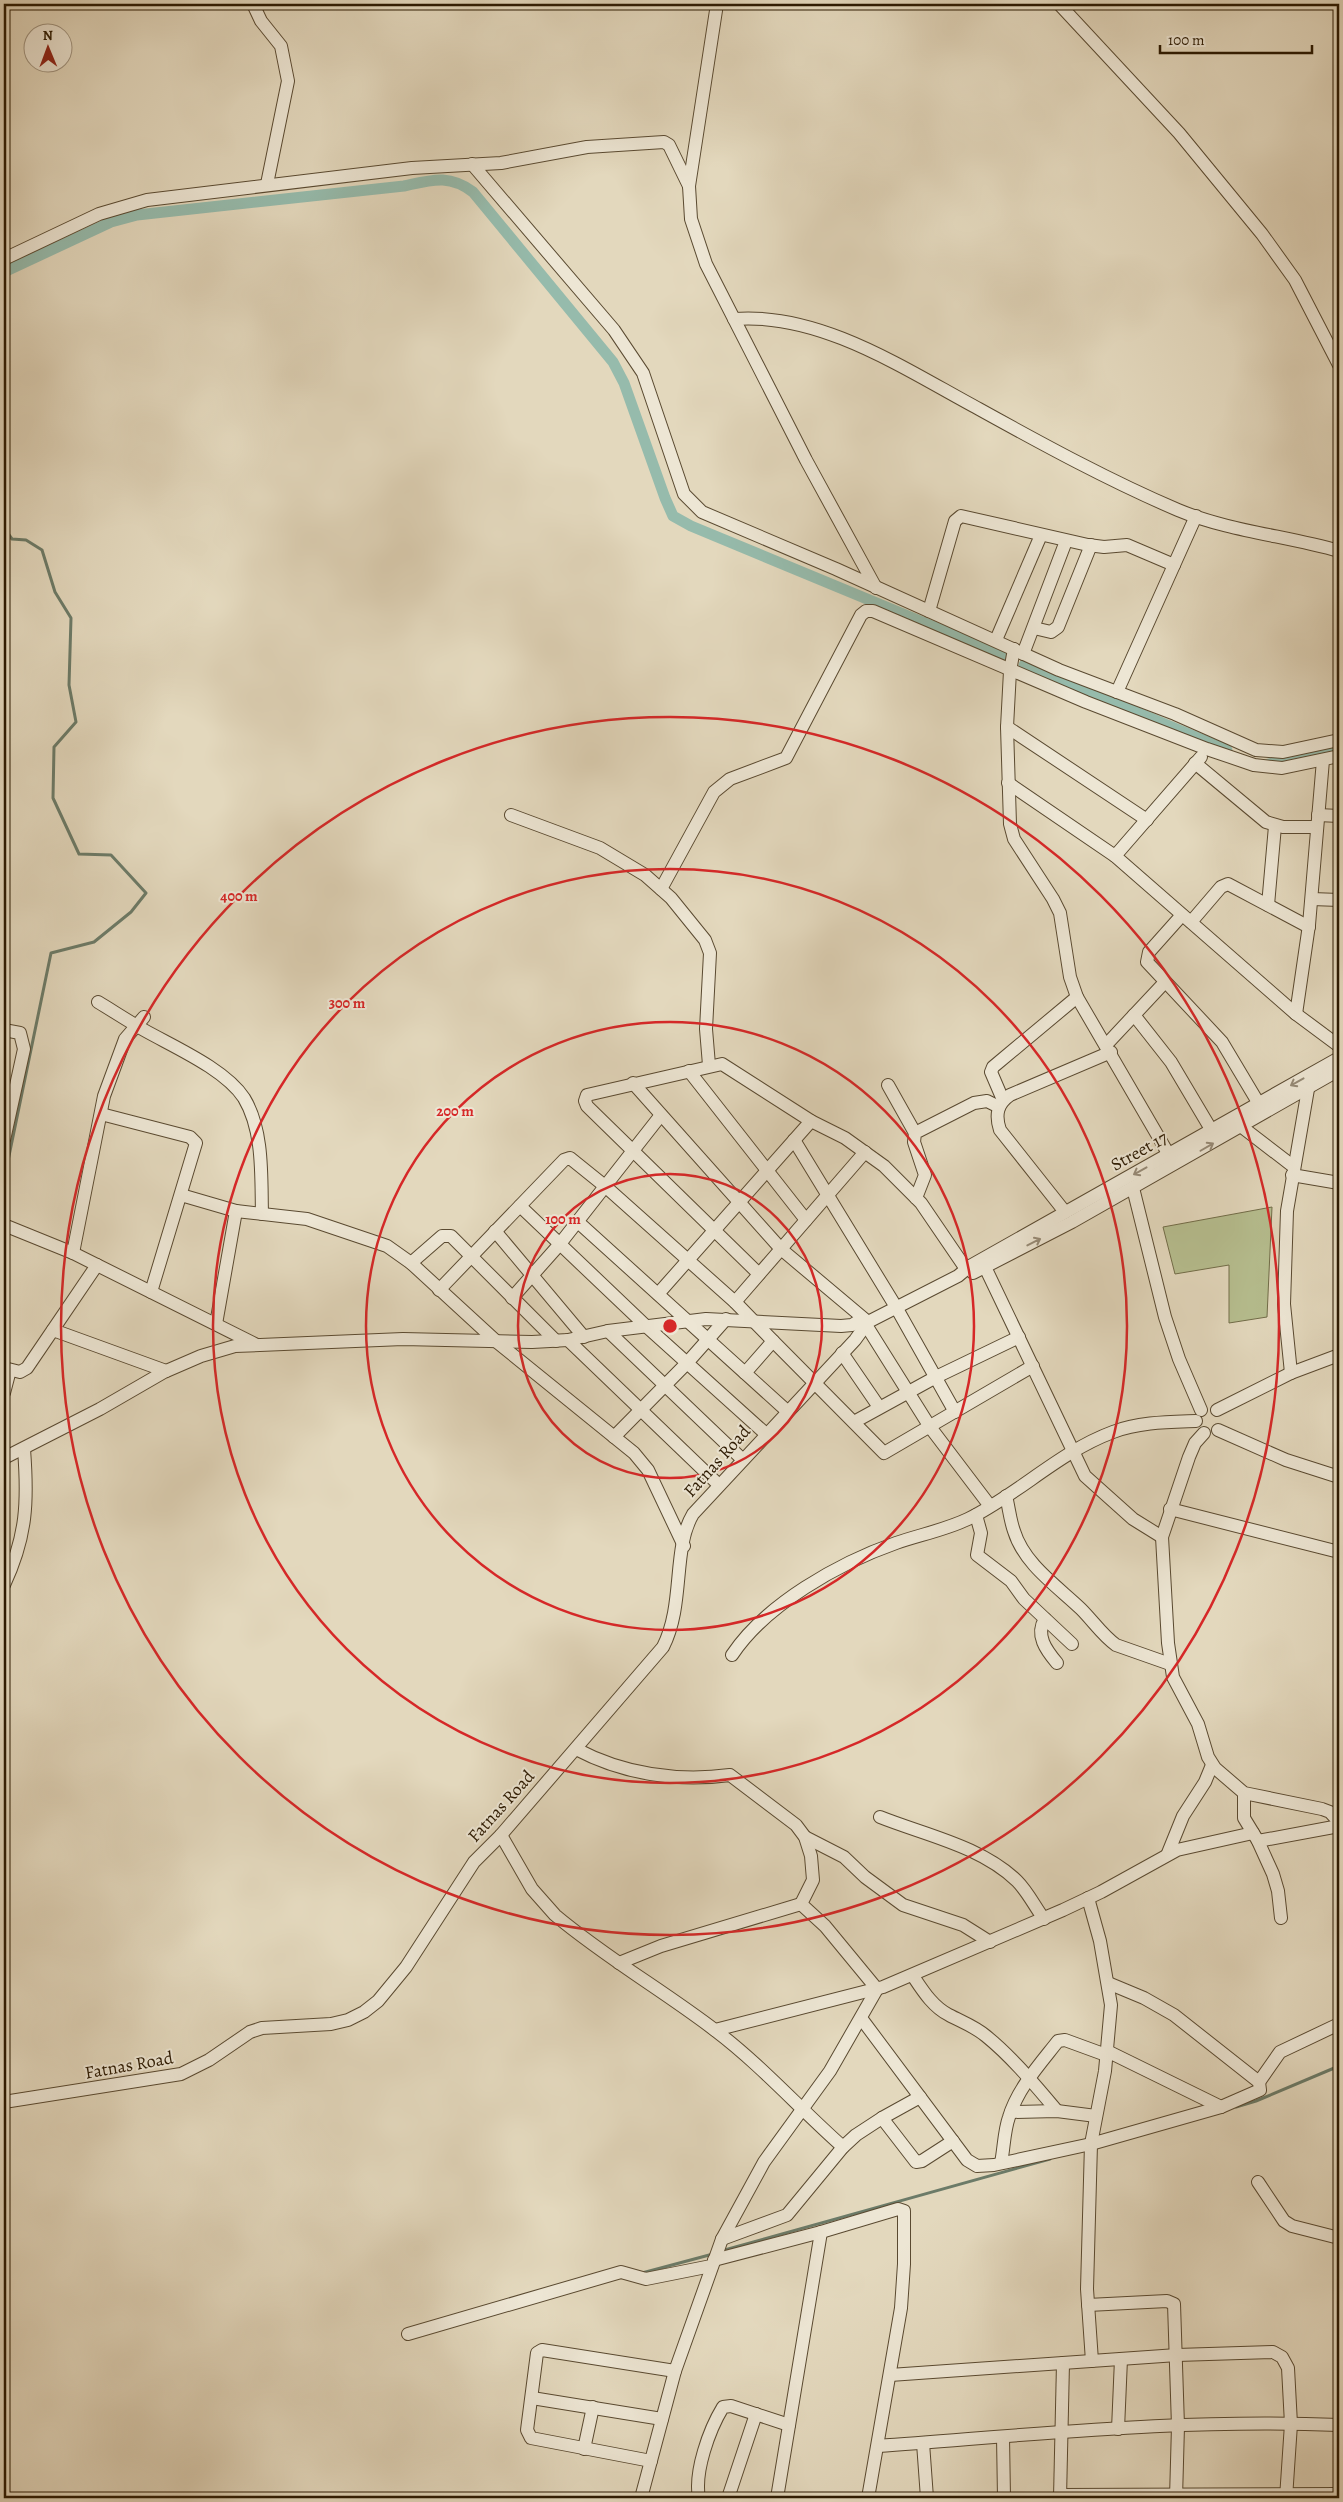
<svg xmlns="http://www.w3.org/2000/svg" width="1343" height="2502" font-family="Alegreya,serif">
<rect width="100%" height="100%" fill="#e3d8bd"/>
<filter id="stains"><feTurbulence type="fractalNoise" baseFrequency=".004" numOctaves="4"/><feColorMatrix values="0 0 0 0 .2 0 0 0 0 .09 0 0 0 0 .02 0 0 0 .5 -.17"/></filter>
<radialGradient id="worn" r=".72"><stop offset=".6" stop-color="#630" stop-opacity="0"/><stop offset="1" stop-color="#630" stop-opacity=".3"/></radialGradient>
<polygon fill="#b6be8f" stroke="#716c48" points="1272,1207 1267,1317 1229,1323 1229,1265 1175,1274 1163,1227"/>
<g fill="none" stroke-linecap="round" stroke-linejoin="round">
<g stroke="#6c7b68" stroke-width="3">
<polyline points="4,528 12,539 26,540 42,550 55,592 71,618 69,685 76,722 54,747 53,798 79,854 111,855 146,893 131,912 94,942 51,953 4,1180"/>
<polyline points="1236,2107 1256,2101 1339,2066"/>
<polyline points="721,2251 1050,2159"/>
<polyline points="642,2273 713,2254"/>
</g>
<g stroke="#96bbac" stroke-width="11">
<path d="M 4,272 L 111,222 L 137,215 L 404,186 C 432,180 449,174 473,192 L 613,362 L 624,383 L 665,498 L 673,516 L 691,526 L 1007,657"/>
<polyline points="1024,665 1227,750"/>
<polyline points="1265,765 1329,748"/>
</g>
<g stroke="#5a4a31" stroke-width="14">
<g id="minor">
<polyline points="253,4 261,21 281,46 288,81 267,184"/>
<polyline points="717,4 689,186 691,219 706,264 806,460 876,588"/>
<polyline points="1059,4 1179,133 1262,234 1295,280 1339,365"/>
<polyline points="472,164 614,330 643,373 684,494 702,512 836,569 1059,670 1175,714 1256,750 1283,752 1339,740"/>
<polyline points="4,259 99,214 147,200 412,168 501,163 587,147 664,142 669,145 689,186"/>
<path d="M 734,319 C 821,312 906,370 979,409 C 1044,445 1110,481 1178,510 C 1228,531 1287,536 1339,551"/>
<polyline points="929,611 955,521 961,516 1088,545 1104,547 1127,545 1174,565"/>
<polyline points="1034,628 1051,632 1058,627 1091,545"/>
<polyline points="996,640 1041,535"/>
<polyline points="1014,649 1010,671 1007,727 1010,824 1014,839 1053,899 1060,913 1070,977 1077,997 1169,1155"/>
<polyline points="1023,654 1066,541"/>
<polyline points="1117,692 1196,516"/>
<polyline points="1007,727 1147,820"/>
<polyline points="1195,763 1266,822 1283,827 1317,827"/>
<polyline points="1008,783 1115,856 1296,1014 1339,1046"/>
<polyline points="511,815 600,848 645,875 671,898 705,940 710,953 706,1029 709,1065"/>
<polyline points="1318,815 1339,816"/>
<polyline points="1115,856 1201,757"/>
<polyline points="661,889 714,792 730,779 786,758 861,615 866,611 873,611 1086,702 1207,749 1254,765 1282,768 1339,756"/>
<polyline points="1312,899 1339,900"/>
<polyline points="1268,905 1275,826"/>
<polyline points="1182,915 1149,952 1147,962 1222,1042 1259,1104"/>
<polyline points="1191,922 1221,887 1228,884 1309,927"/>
<path d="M 98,1002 C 113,1011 128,1021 144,1030 C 174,1047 225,1069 244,1098 C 264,1131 261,1178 262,1214"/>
<polyline points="1296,1014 1309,925 1323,760"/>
<polyline points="1134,1015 1171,1062 1212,1131"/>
<polyline points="4,1030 20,1033 24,1049 4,1140"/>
<polyline points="1106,1045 1165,982"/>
<polyline points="689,1071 806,1220"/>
<polyline points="633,1083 781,1249 868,1322"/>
<polyline points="888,1085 915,1133"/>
<polyline points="1003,1100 991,1072 993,1067 1077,997"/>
<polyline points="101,1114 190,1137 196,1143 151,1292"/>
<polyline points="1242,1127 1294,1167"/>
<polyline points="794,1140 896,1307 955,1412"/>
<polyline points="1292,1175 1339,1183"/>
<polyline points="1133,1188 1165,1317 1179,1359 1201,1410"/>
<polyline points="181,1195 236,1211 307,1219 387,1246 411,1263 497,1342 634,1453 648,1470 684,1546"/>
<polyline points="916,1198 925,1175 914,1142 915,1133 974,1103 987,1101 999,1107"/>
<polyline points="520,1206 646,1326 766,1434"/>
<path d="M 1065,1212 L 1000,1130 C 995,1115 997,1104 1010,1095 L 1111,1052"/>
<polyline points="578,1222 787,1411"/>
<polyline points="4,1225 73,1253 255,1344"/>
<polyline points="495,1231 584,1337"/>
<polyline points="73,1253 104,1096 125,1039 144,1017"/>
<polyline points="411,1263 442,1236 451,1236 556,1341"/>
<polyline points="985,1267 1085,1476 1133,1519 1162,1537"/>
<polyline points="973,1273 1072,1222 1339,1070"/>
<polyline points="759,1274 587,1106 585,1101 587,1095 722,1064 811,1121 845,1138 884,1166 921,1203 966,1269"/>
<polyline points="439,1290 564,1160 570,1158 606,1187 735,1302 773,1341 745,1373"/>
<polyline points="658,1294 811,1121"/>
<polyline points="512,1298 559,1245 661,1115"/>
<polyline points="735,1302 865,1152"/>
<polyline points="216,1324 236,1211"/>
<polyline points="866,1325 930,1427 990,1506"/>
<polyline points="53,1330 166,1371"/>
<polyline points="608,1331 742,1459"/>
<polyline points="568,1340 719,1485"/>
<polyline points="773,1341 884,1453 1033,1366"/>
<polyline points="842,1353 879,1407"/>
<polyline points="4,1368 20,1372 27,1368 97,1265"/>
<polyline points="1291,1373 1284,1304 1287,1211 1308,1089"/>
<polyline points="4,1393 10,1370"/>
<polyline points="1217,1410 1291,1373 1339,1355"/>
<polyline points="854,1422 936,1377 1019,1337"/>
<polyline points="1218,1430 1286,1460 1339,1477"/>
<polyline points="1204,1433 1195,1443 1189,1457 1162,1537 1168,1643 1173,1677 1198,1724 1208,1757 1215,1768 1244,1793 1322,1809 1330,1812 1339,1822"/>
<polyline points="614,1437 687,1363 726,1319"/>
<polyline points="4,1458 100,1409 164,1372 201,1356 235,1346 403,1339 532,1342 568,1340 608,1331 706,1319 841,1326 852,1325 862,1319"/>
<path d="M 1006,1496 C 1009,1508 1010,1520 1014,1531 C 1024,1564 1057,1586 1081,1609 C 1093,1621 1103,1636 1116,1645 L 1170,1664"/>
<polyline points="1170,1509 1339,1552"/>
<polyline points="976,1515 981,1533 977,1555 1011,1581 1024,1599 1072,1644"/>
<path d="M 4,1585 C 27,1536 28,1501 24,1449"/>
<path d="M 1045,1619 C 1035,1635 1046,1650 1057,1663"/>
<path d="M 732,1655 C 766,1604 839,1563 896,1543 C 919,1535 945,1530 968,1519 C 1019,1494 1059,1452 1113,1432 C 1139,1422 1169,1422 1196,1421"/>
<path d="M 576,1749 C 623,1774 677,1782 730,1775 L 796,1825 L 805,1837 L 811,1856 L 813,1880 L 801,1904 L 825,1926 L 877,1989 L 830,2071 L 764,2162 L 722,2239 L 675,2371 L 641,2498"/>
<polyline points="1244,1793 1244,1818 1258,1841 1273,1874 1278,1891 1281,1918"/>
<path d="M 880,1817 C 925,1835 981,1846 1017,1881 C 1028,1892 1035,1907 1044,1919"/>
<path d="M 501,1835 L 532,1889 L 555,1915 C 606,1958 664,1991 716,2031 C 762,2066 800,2109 843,2147"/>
<polyline points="805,1837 844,1857 865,1877 903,1905 963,1925 990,1942"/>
<polyline points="1258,1841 1339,1826"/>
<polyline points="1168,1853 1183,1816 1205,1782 1212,1765"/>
<polyline points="1088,1898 1100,1941 1111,2005 1105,2071 1091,2144 1087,2289 1092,2361"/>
<polyline points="619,1963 661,1946 801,1904"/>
<path d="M 913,1976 C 923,1991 933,2007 949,2015 C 962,2022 974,2026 986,2036 C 1012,2057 1035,2085 1057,2111"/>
<polyline points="861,2018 967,2160 977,2166 994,2165 1091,2144 1221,2107 1260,2090 1259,2082 1174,2015 1144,1998 1108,1983"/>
<polyline points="715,2030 883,1987 1063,1910 1101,1892 1177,1850 1253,1833"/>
<polyline points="1107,2051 1221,2107"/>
<polyline points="1259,2082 1280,2052 1339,2024"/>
<path d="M 4,2102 L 181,2074 L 209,2060 L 250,2032 L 262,2028 L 331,2024 L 348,2020 L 364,2012 L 378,2001 L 406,1967 L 474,1862 L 501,1835 L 663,1647 C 685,1604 672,1549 693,1514 L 855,1340 L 868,1322 L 958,1276 L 970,1266 L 1339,1058"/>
<polyline points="1011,2112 1057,2111 1096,2116"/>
<polyline points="882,2118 916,2162 922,2161 953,2141"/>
<path d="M 1001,2163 C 1004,2148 1004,2131 1009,2117 C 1018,2088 1040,2064 1058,2041 L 1065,2040 L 1106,2055"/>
<polyline points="1258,2182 1284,2221 1292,2226 1339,2238"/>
<polyline points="722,2239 787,2215 843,2147 856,2135 882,2118 920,2097"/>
<polyline points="714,2260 821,2232 898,2209 904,2211 904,2264 901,2308 868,2498"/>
<polyline points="1088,2305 1167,2301 1174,2304 1178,2426 1176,2498"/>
<polyline points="408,2334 621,2272 646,2279 711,2266"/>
<polyline points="890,2375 1177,2355 1273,2352 1282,2357 1288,2368 1291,2424 1286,2498"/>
<polyline points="532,2398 662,2419"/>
<polyline points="1118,2429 1121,2359"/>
<polyline points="1003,2437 1004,2498"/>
<polyline points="923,2443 927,2498"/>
<path d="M 878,2446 C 1031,2435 1186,2418 1339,2425"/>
<polyline points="584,2449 593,2407"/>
<polyline points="651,2461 531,2438 527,2430 537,2353 542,2350 675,2371"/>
<polyline points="1060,2495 1339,2494"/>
<path d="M 699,2498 C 694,2472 709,2430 723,2407 L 731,2406 L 789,2425"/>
<polyline points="728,2498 756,2414"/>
<polyline points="777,2498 821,2232"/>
<polyline points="1060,2498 1063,2363"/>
</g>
</g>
<use href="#minor" stroke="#ede6d4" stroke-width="12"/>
</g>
<defs><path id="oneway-shaft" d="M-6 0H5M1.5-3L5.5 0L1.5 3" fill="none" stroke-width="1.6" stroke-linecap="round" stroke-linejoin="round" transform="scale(1.25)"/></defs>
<g stroke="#968a76">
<use href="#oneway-shaft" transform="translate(1297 1082) rotate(151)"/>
<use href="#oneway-shaft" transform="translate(1207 1147) rotate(-30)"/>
<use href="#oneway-shaft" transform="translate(1140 1171) rotate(151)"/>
<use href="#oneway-shaft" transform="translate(1034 1242) rotate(-27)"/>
</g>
<g fill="none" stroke="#d62828" stroke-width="2.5">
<circle cx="670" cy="1326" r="152"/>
<circle cx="670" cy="1326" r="304"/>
<circle cx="670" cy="1326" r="457"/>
<circle cx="670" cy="1326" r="609"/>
</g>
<g text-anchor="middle" stroke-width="4" stroke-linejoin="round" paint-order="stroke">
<g font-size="18" fill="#2c1a02" stroke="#ede6d4">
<text transform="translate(1139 1151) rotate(-29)" y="6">Street 17</text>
<text transform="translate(717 1461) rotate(-48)" y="6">Fatnas Road</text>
<text transform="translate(501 1806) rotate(-48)" y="6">Fatnas Road</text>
<text transform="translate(129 2065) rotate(-10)" y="6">Fatnas Road</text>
</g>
</g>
<circle cx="670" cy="1326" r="8" fill="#d62828" stroke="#ede6d4" stroke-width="2.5"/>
<g font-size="15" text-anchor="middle" font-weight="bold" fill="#d62828" stroke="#ede6d4" stroke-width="4" stroke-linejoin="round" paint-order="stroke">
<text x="239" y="901">400 m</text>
<text x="347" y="1008">300 m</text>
<text x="455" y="1116">200 m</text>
<text x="563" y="1224">100 m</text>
</g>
<rect width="1343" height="2502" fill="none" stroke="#e3d8bd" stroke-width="20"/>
<rect x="5" y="5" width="1333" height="2492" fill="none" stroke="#2c1a02" stroke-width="2.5"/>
<rect x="10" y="10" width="1323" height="2482" fill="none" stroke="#2c1a02"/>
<g transform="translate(48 48) rotate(359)"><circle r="24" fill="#ede6d4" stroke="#a09480"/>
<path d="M0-4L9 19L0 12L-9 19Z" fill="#8f2418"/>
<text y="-8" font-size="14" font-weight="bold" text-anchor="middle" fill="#2c1a02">N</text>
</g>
<path d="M1160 45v8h152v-8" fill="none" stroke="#2c1a02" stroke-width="2.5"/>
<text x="1168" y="45" font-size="15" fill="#2c1a02" stroke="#ede6d4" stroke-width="4" paint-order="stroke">100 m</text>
<rect width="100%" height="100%" filter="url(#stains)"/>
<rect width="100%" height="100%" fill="url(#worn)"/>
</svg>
